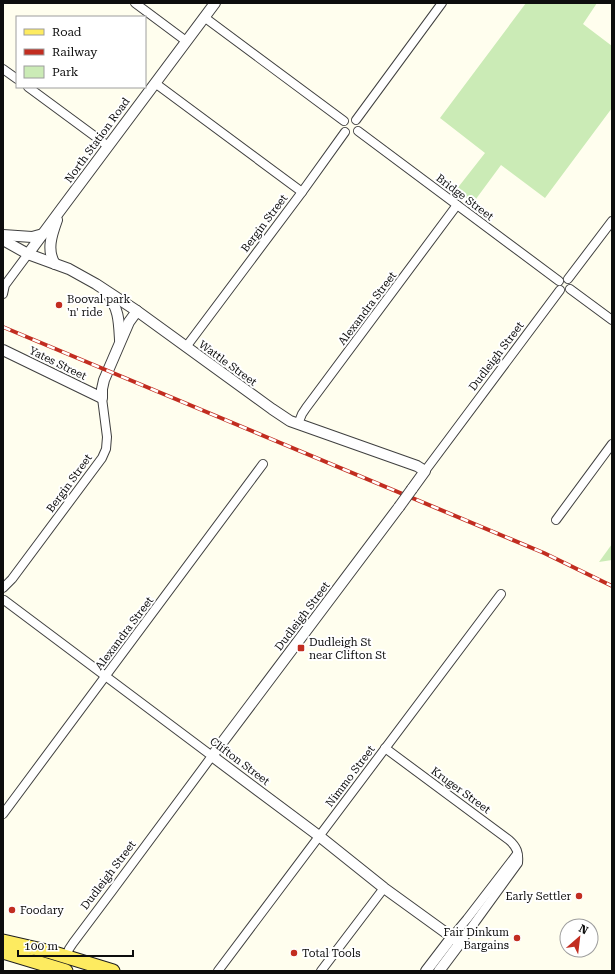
<svg xmlns="http://www.w3.org/2000/svg" width="615" height="974" font-family="'Roboto Serif',serif">
<rect width="100%" height="100%" fill="#fffeee"/>
<g fill="#cbebb6">
<polygon points="526,3 597,3 583,24 612,46 612,108 545,198 501,165 473,203 456,190 485,153 440,118"/>
<polygon points="612,544 612,560 599,562"/>
</g>
<g fill="none" stroke-linecap="round" stroke-linejoin="round">
<g stroke="#404040" stroke-width="10">
<g id="minor">
<polyline points="135,3 186,41"/>
<polyline points="204,17 344,121"/>
<polyline points="3,69 17,79"/>
<polyline points="155,83 302,192"/>
<polyline points="28,87 108,146"/>
<polyline points="356,120 442,3"/>
<polyline points="358,131 559,281"/>
<polyline points="568,279 612,221"/>
<polyline points="570,289 612,320"/>
<polyline points="3,294 5,285 28,254"/>
<polyline points="186,347 302,192 345,132"/>
<polyline points="298,424 302,414 306,408 457,205"/>
<polyline points="425,471 560,290"/>
<polyline points="556,520 612,444"/>
<polyline points="3,588 12,579 102,458 106,449 107,437 102,398"/>
<polyline points="4,600 212,756 112,891 73,943 69,949 66,957"/>
<path d="M 385,748 L 509,840 C 517,847 519,853 518,863 L 460,943"/>
<polyline points="3,814 263,464"/>
<polyline points="452,937 467,919 517,854"/>
<polyline points="218,971 501,594"/>
<polyline points="321,971 384,888"/>
</g>
</g>
<g stroke="#404040" stroke-width="12">
<g id="tertiary">
<polyline points="3,235 32,237 43,234"/>
<polyline points="3,240 28,254 69,269 96,284 137,311 272,409 290,421 417,466 425,471 412,489"/>
<polyline points="28,254 59,212 215,3"/>
<path d="M 55,264 C 46,250 52,234 57,220"/>
<path d="M 107,293 C 119,309 119,322 120,340"/>
<polyline points="3,350 102,398 102,389 104,380 129,322 137,311"/>
<polyline points="399,507 212,756 319,836 384,888 460,943 439,971"/>
<polyline points="426,971 452,937"/>
</g>
</g>
<g stroke="#1e1e1e" stroke-width="15">
<g id="primary">
<polyline points="3,941 51,952 113,971"/>
<polyline points="3,952 66,971"/>
</g>
</g>
<use href="#minor" stroke="#fff" stroke-width="8"/>
<use href="#tertiary" stroke="#fff" stroke-width="10"/>
<use href="#primary" stroke="#fdeb60" stroke-width="13"/>
<g stroke="#c22d20" stroke-width="4">
<polyline id="rail" points="3,327 544,553 612,586"/>
</g>
<use href="#rail" stroke="#fff" stroke-width="2.5" stroke-dasharray="8" stroke-linecap="butt"/>
<g stroke="#404040" stroke-width="12" stroke-linecap="butt">
<polyline id="tertiary-bridge" points="399,507 412,489"/>
</g>
<use href="#tertiary-bridge" stroke="#fff" stroke-width="10"/>
</g>
<g fill="#c22d20" stroke="#fff" stroke-width="1.5">
<circle cx="59" cy="305" r="4"/>
<rect x="297" y="644" width="8" height="8" rx="2"/>
<circle cx="579" cy="896" r="4"/>
<circle cx="12" cy="910" r="4"/>
<circle cx="517" cy="938" r="4"/>
<circle cx="294" cy="953" r="4"/>
</g>
<g text-anchor="middle" stroke-width="4" stroke-linejoin="round" paint-order="stroke">
<g font-size="11" fill="#0d0d0d" stroke="#fff">
<text transform="translate(97 140) rotate(-54)" y="4">North Station Road</text>
<text transform="translate(465 197) rotate(37)" y="4">Bridge Street</text>
<text transform="translate(264 223) rotate(-53)" y="4">Bergin Street</text>
<text transform="translate(367 308) rotate(-53)" y="4">Alexandra Street</text>
<text transform="translate(496 356) rotate(-53)" y="4">Dudleigh Street</text>
<text transform="translate(58 363) rotate(26)" y="4">Yates Street</text>
<text transform="translate(228 363) rotate(36)" y="4">Wattle Street</text>
<text transform="translate(69 483) rotate(-54)" y="4">Bergin Street</text>
<text transform="translate(302 616) rotate(-53)" y="4">Dudleigh Street</text>
<text transform="translate(124 633) rotate(-53)" y="4">Alexandra Street</text>
<text transform="translate(240 761) rotate(37)" y="4">Clifton Street</text>
<text transform="translate(350 776) rotate(-53)" y="4">Nimmo Street</text>
<text transform="translate(461 790) rotate(36)" y="4">Kruger Street</text>
<text transform="translate(108 875) rotate(-53)" y="4">Dudleigh Street</text>
</g>
<g font-size="11" fill="#0d0d0d" stroke="#fff" text-anchor="start">
<text x="67" y="303">Booval park<tspan x="67" dy="13">'n' ride</tspan></text>
<text x="309" y="646">Dudleigh St<tspan x="309" dy="13">near Clifton St</tspan></text>
<text x="571" y="900" text-anchor="end">Early Settler</text>
<text x="20" y="914">Foodary</text>
<text x="509" y="936" text-anchor="end">Fair Dinkum<tspan x="509" dy="13">Bargains</tspan></text>
<text x="302" y="957">Total Tools</text>
</g>
</g>
<rect width="615" height="974" fill="none" stroke="#0d0d0d" stroke-width="8"/>
<rect x="16" y="16" width="130" height="72" fill="#ffffff" stroke="#9e9e9e"/>
<rect x="24" y="29" width="20" height="6" fill="#fdeb60" stroke="#9e9e9e"/>
<text x="52" y="36" font-size="12" fill="#0d0d0d">Road</text>
<rect x="24" y="49" width="20" height="6" fill="#c22d20" stroke="#9e9e9e"/>
<text x="52" y="56" font-size="12" fill="#0d0d0d">Railway</text>
<rect x="24" y="66" width="20" height="12" fill="#cbebb6" stroke="#9e9e9e"/>
<text x="52" y="76" font-size="12" fill="#0d0d0d">Park</text>
<g transform="translate(579 938) rotate(28)"><circle r="19" fill="#ffffff" stroke="#9e9e9e"/>
<path d="M0-3L7 15L0 10L-7 15Z" fill="#c22d20"/>
<text y="-6" font-size="11" font-weight="bold" text-anchor="middle" fill="#0d0d0d">N</text>
</g>
<path d="M18 950v6h115v-6" fill="none" stroke="#0d0d0d" stroke-width="2"/>
<text x="24" y="950" font-size="12" fill="#0d0d0d" stroke="#ffffff" stroke-width="3" paint-order="stroke">100 m</text>
</svg>
